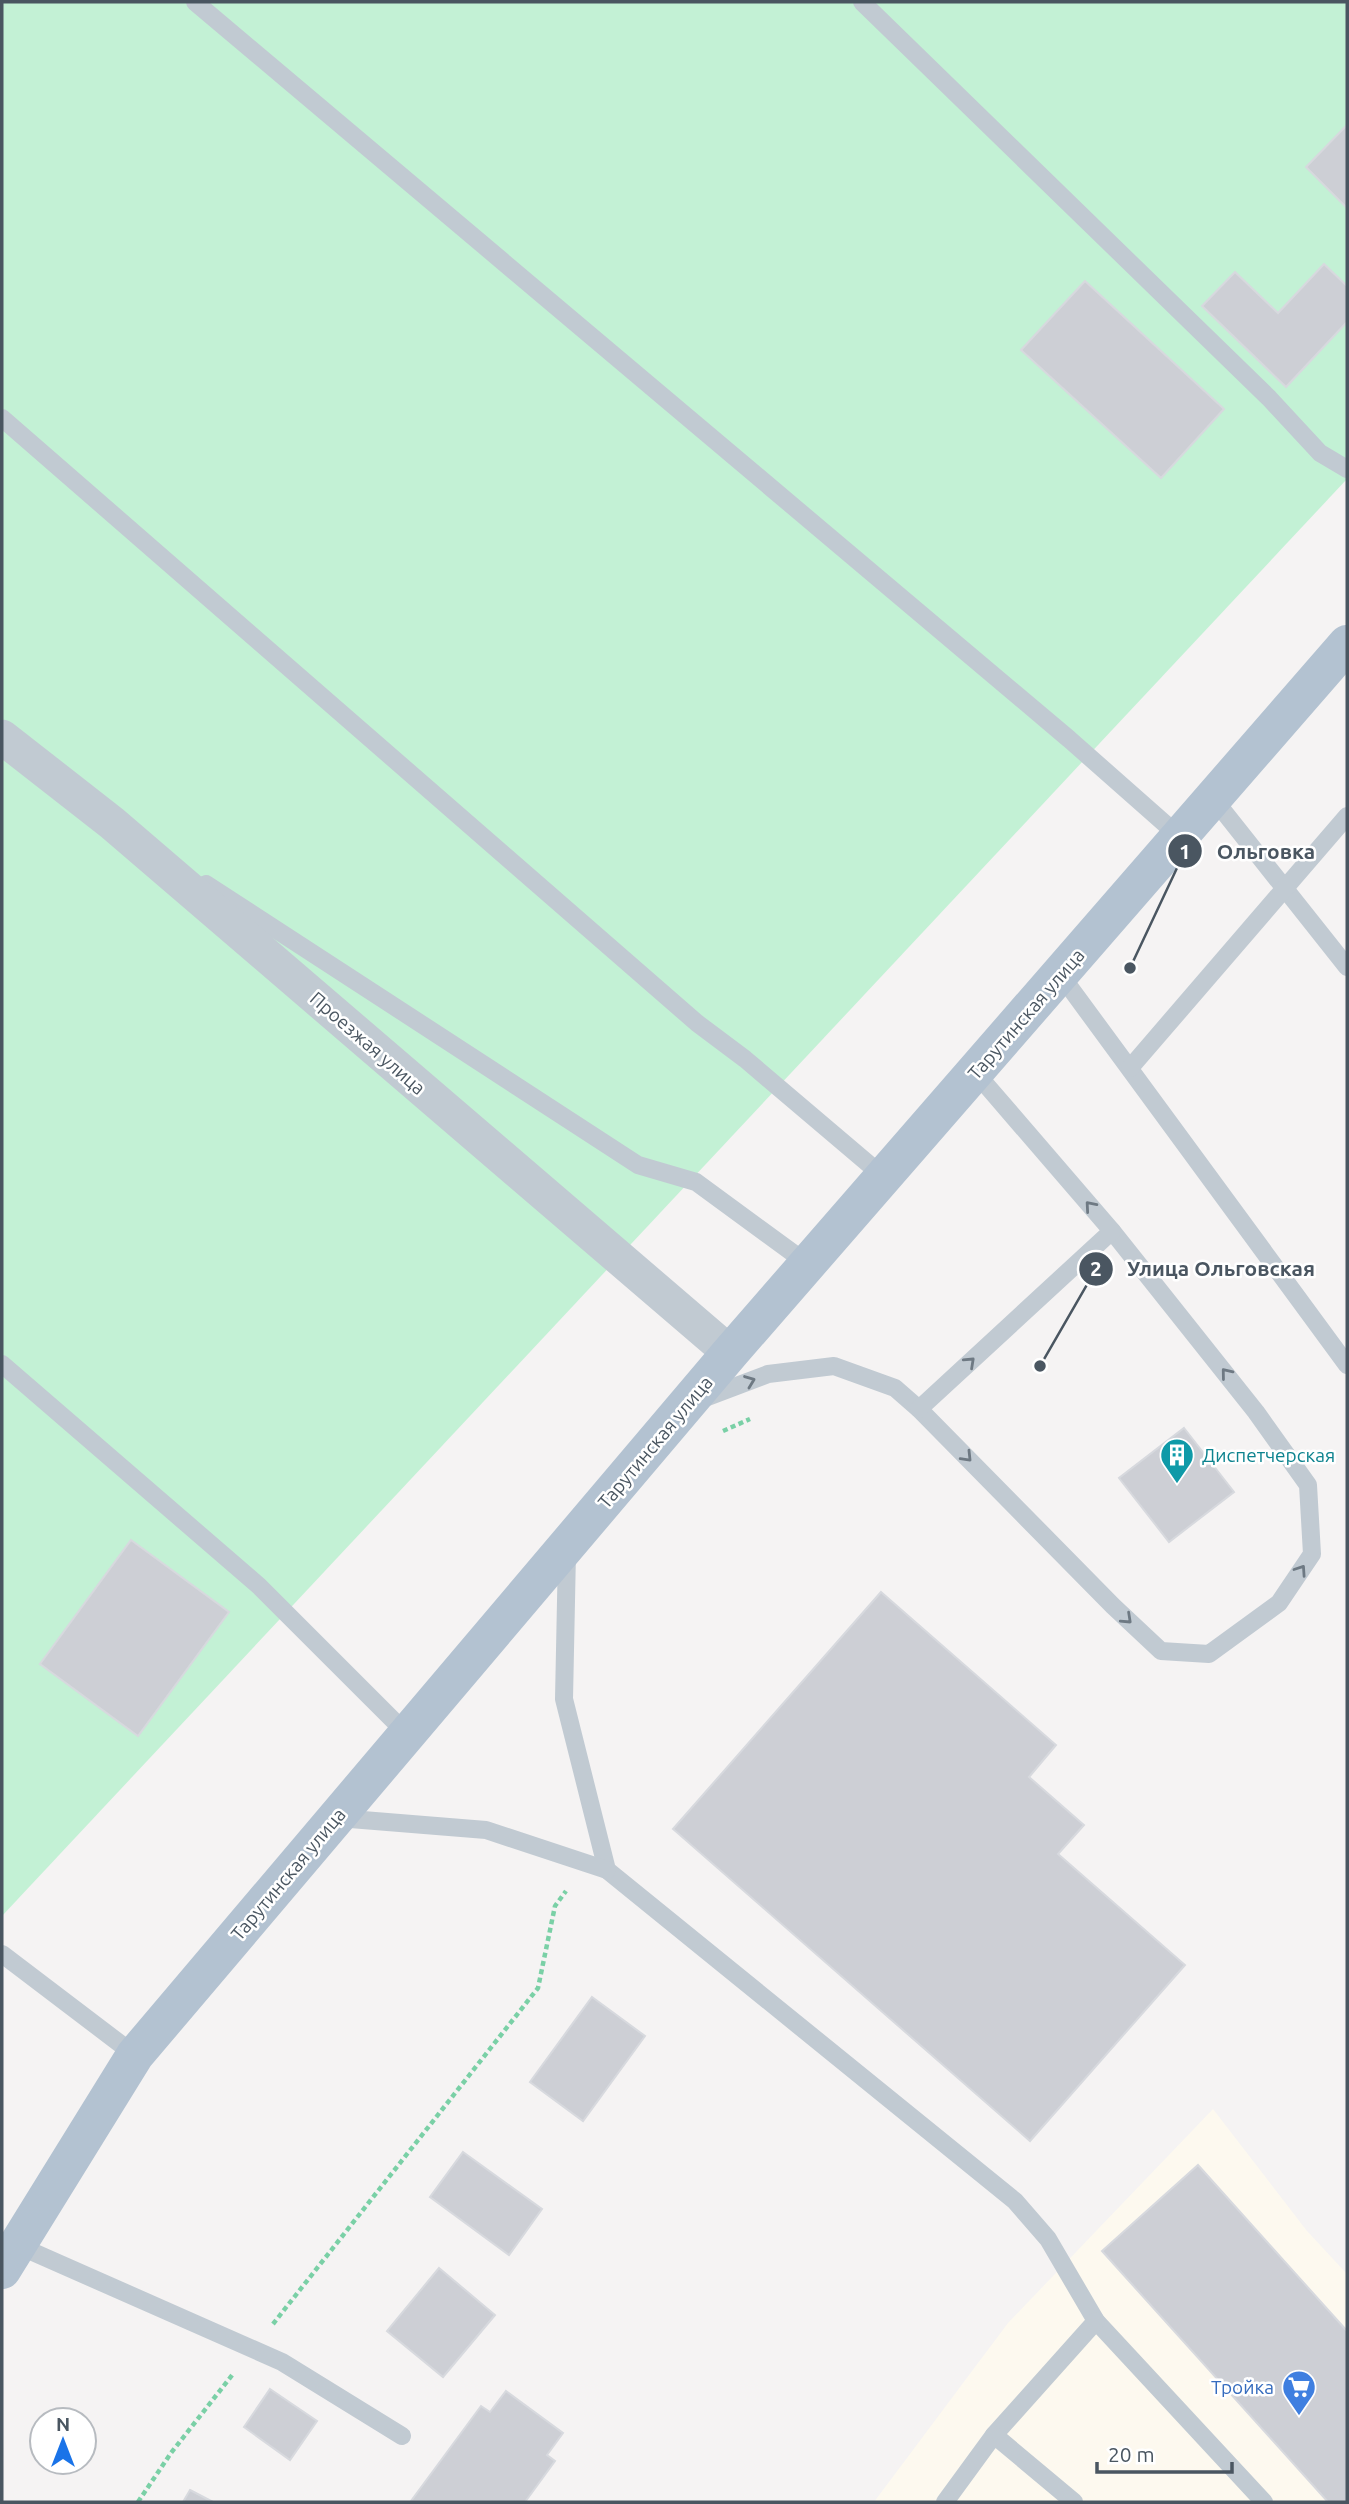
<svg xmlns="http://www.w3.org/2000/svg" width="1349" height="2504" font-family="Ubuntu,sans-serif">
<rect width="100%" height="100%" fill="#f5f3f3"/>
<polygon fill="#fdf9ef" points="1213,2109 1307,2231 1347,2274 1347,2502 874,2502 1008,2323"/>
<polygon fill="#c3f1d5" points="2,2 1347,2 1347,479 2,1916"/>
<g fill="#cdcfd5" stroke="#d7d9de" stroke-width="2">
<polygon points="1347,125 1347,208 1306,167"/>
<polygon points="1324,264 1347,286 1347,322 1286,387 1202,306 1235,272 1278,313"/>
<polygon points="1085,281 1224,409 1161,478 1021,350"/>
<polygon points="1184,1428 1234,1492 1169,1542 1119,1478"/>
<polygon points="131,1540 229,1612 138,1736 40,1664"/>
<polygon points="881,1592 1056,1745 1029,1777 1084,1825 1058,1854 1185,1965 1030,2141 673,1829"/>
<polygon points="592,1997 645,2036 583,2121 530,2082"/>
<polygon points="463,2152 542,2209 509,2255 430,2197"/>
<polygon points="1198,2165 1347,2331 1347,2502 1328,2502 1102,2251"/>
<polygon points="439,2268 495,2315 443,2377 387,2331"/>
<polygon points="270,2389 317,2421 290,2460 244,2427"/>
<polygon points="506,2391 563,2433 547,2455 555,2461 525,2502 411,2501 481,2406 490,2412"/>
<polygon points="190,2490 213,2502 183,2502"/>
</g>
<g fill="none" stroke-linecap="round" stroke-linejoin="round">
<g stroke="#7ad0a6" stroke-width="4.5" stroke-dasharray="5 3.5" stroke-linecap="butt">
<polyline points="723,1431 750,1419"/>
<polyline points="273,2324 538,1988 555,1906 566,1891"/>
<polyline points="138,2502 171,2453 233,2374"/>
</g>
<g stroke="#c1cad2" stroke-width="18">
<polyline points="195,2 1069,739 1180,837"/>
<polyline points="862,2 1269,398 1320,453 1347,469"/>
<polyline points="2,418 697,1023 745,1059 884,1177"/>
<polyline points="1213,798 1347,967"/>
<polyline points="206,884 638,1165 696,1182 808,1264"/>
<polyline points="1060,974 1347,1365"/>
<polyline points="1130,1068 1347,816"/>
<polyline points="2,1364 259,1586 407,1734"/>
<polyline points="702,1399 768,1374 834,1366 895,1388 919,1409 1113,1606 1161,1651 1209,1654 1279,1603 1312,1554 1308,1485 1256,1412 1112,1231"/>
<polyline points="919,1409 1112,1231 975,1072"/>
<polyline points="567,1552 564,1699 607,1870 1015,2201 1048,2239 1096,2321 1264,2502"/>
<polyline points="338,1818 486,1830 607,1870"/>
<polyline points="2,1954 135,2055"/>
<polyline points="17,2245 282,2362 402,2436"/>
<polyline points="994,2435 1096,2321"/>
<polyline points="945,2502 994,2435 1074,2502"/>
</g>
<polyline stroke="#c1cad2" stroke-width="35" points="2,737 112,823 730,1353"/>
<polyline stroke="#b3c2d1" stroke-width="38" points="2,2270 135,2055 730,1353 1347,644"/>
</g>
<defs><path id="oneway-chevron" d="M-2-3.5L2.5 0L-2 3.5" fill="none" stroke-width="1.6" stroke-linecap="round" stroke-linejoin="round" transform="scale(1.75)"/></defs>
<g stroke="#6e7983">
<use href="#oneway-chevron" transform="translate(1090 1206) rotate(-131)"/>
<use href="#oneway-chevron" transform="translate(970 1362) rotate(-43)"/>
<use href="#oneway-chevron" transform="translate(1226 1373) rotate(-129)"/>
<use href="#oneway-chevron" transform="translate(750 1381) rotate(-21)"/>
<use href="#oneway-chevron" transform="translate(967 1457) rotate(46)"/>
<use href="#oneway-chevron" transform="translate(1301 1570) rotate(-56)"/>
<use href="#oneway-chevron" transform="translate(1127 1619) rotate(43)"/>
</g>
<defs>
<g id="building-pin" transform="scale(1.75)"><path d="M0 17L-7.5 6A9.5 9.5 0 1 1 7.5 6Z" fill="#0f9aa8" stroke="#fff"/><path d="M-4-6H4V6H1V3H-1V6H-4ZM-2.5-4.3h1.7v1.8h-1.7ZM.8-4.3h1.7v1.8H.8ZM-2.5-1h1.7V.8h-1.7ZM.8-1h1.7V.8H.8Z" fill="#fff"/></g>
<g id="supermarket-pin" transform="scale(1.75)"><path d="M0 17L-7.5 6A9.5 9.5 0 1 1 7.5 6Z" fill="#3f7fe0" stroke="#fff"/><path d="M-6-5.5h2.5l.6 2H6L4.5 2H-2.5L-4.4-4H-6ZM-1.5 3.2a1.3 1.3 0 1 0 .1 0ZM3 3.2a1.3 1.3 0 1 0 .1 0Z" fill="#fff"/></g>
</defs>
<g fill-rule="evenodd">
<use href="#building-pin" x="1177" y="1455"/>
<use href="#supermarket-pin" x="1299" y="2387"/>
</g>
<g text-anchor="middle" stroke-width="5" stroke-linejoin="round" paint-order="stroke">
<g font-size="19" fill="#4a5661" stroke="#fff">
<text transform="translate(1026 1014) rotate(-49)" y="7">Тарутинская улица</text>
<text transform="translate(368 1043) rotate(41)" y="7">Проезжая улица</text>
<text transform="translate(655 1442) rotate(-50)" y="7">Тарутинская улица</text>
<text transform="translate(288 1874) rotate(-50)" y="7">Тарутинская улица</text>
</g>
<g font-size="19" fill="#0d838f" stroke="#fff" text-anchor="start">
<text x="1202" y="1462">Диспетчерская</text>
</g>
<g font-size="19" fill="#366cbe" stroke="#fff" text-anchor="end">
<text x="1274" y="2394">Тройка</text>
</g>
</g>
<path fill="none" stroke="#4a5661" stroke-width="2.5" d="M1130 968L1185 851M1040 1366L1096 1269"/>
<g fill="#4a5661" stroke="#fff" stroke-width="2.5">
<circle cx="1130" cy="968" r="7"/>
<circle cx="1040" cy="1366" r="7"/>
<circle cx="1185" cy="851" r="18"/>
<circle cx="1096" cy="1269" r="18"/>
</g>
<g font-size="21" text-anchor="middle" font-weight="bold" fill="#fff">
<text x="1185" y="859">1</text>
<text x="1096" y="1276">2</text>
</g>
<g font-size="21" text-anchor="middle" font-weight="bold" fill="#4a5661" stroke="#fff" stroke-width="5" stroke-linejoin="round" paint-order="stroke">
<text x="1266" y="859">Ольговка</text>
<text x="1221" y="1276">Улица Ольговская</text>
</g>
<rect width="1349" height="2504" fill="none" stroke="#4a5661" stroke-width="7"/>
<g transform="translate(63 2441)"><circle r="33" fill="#ffffff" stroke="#b7bbc0" stroke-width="2"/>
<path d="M0-5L12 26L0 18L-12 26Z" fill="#1a73e8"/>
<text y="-10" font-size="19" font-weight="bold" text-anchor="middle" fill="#4a5661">N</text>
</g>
<path d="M1097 2462v10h135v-10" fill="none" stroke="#4a5661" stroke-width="3.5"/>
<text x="1108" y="2462" font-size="21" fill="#4a5661" stroke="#ffffff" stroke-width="5" paint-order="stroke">20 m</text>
</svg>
